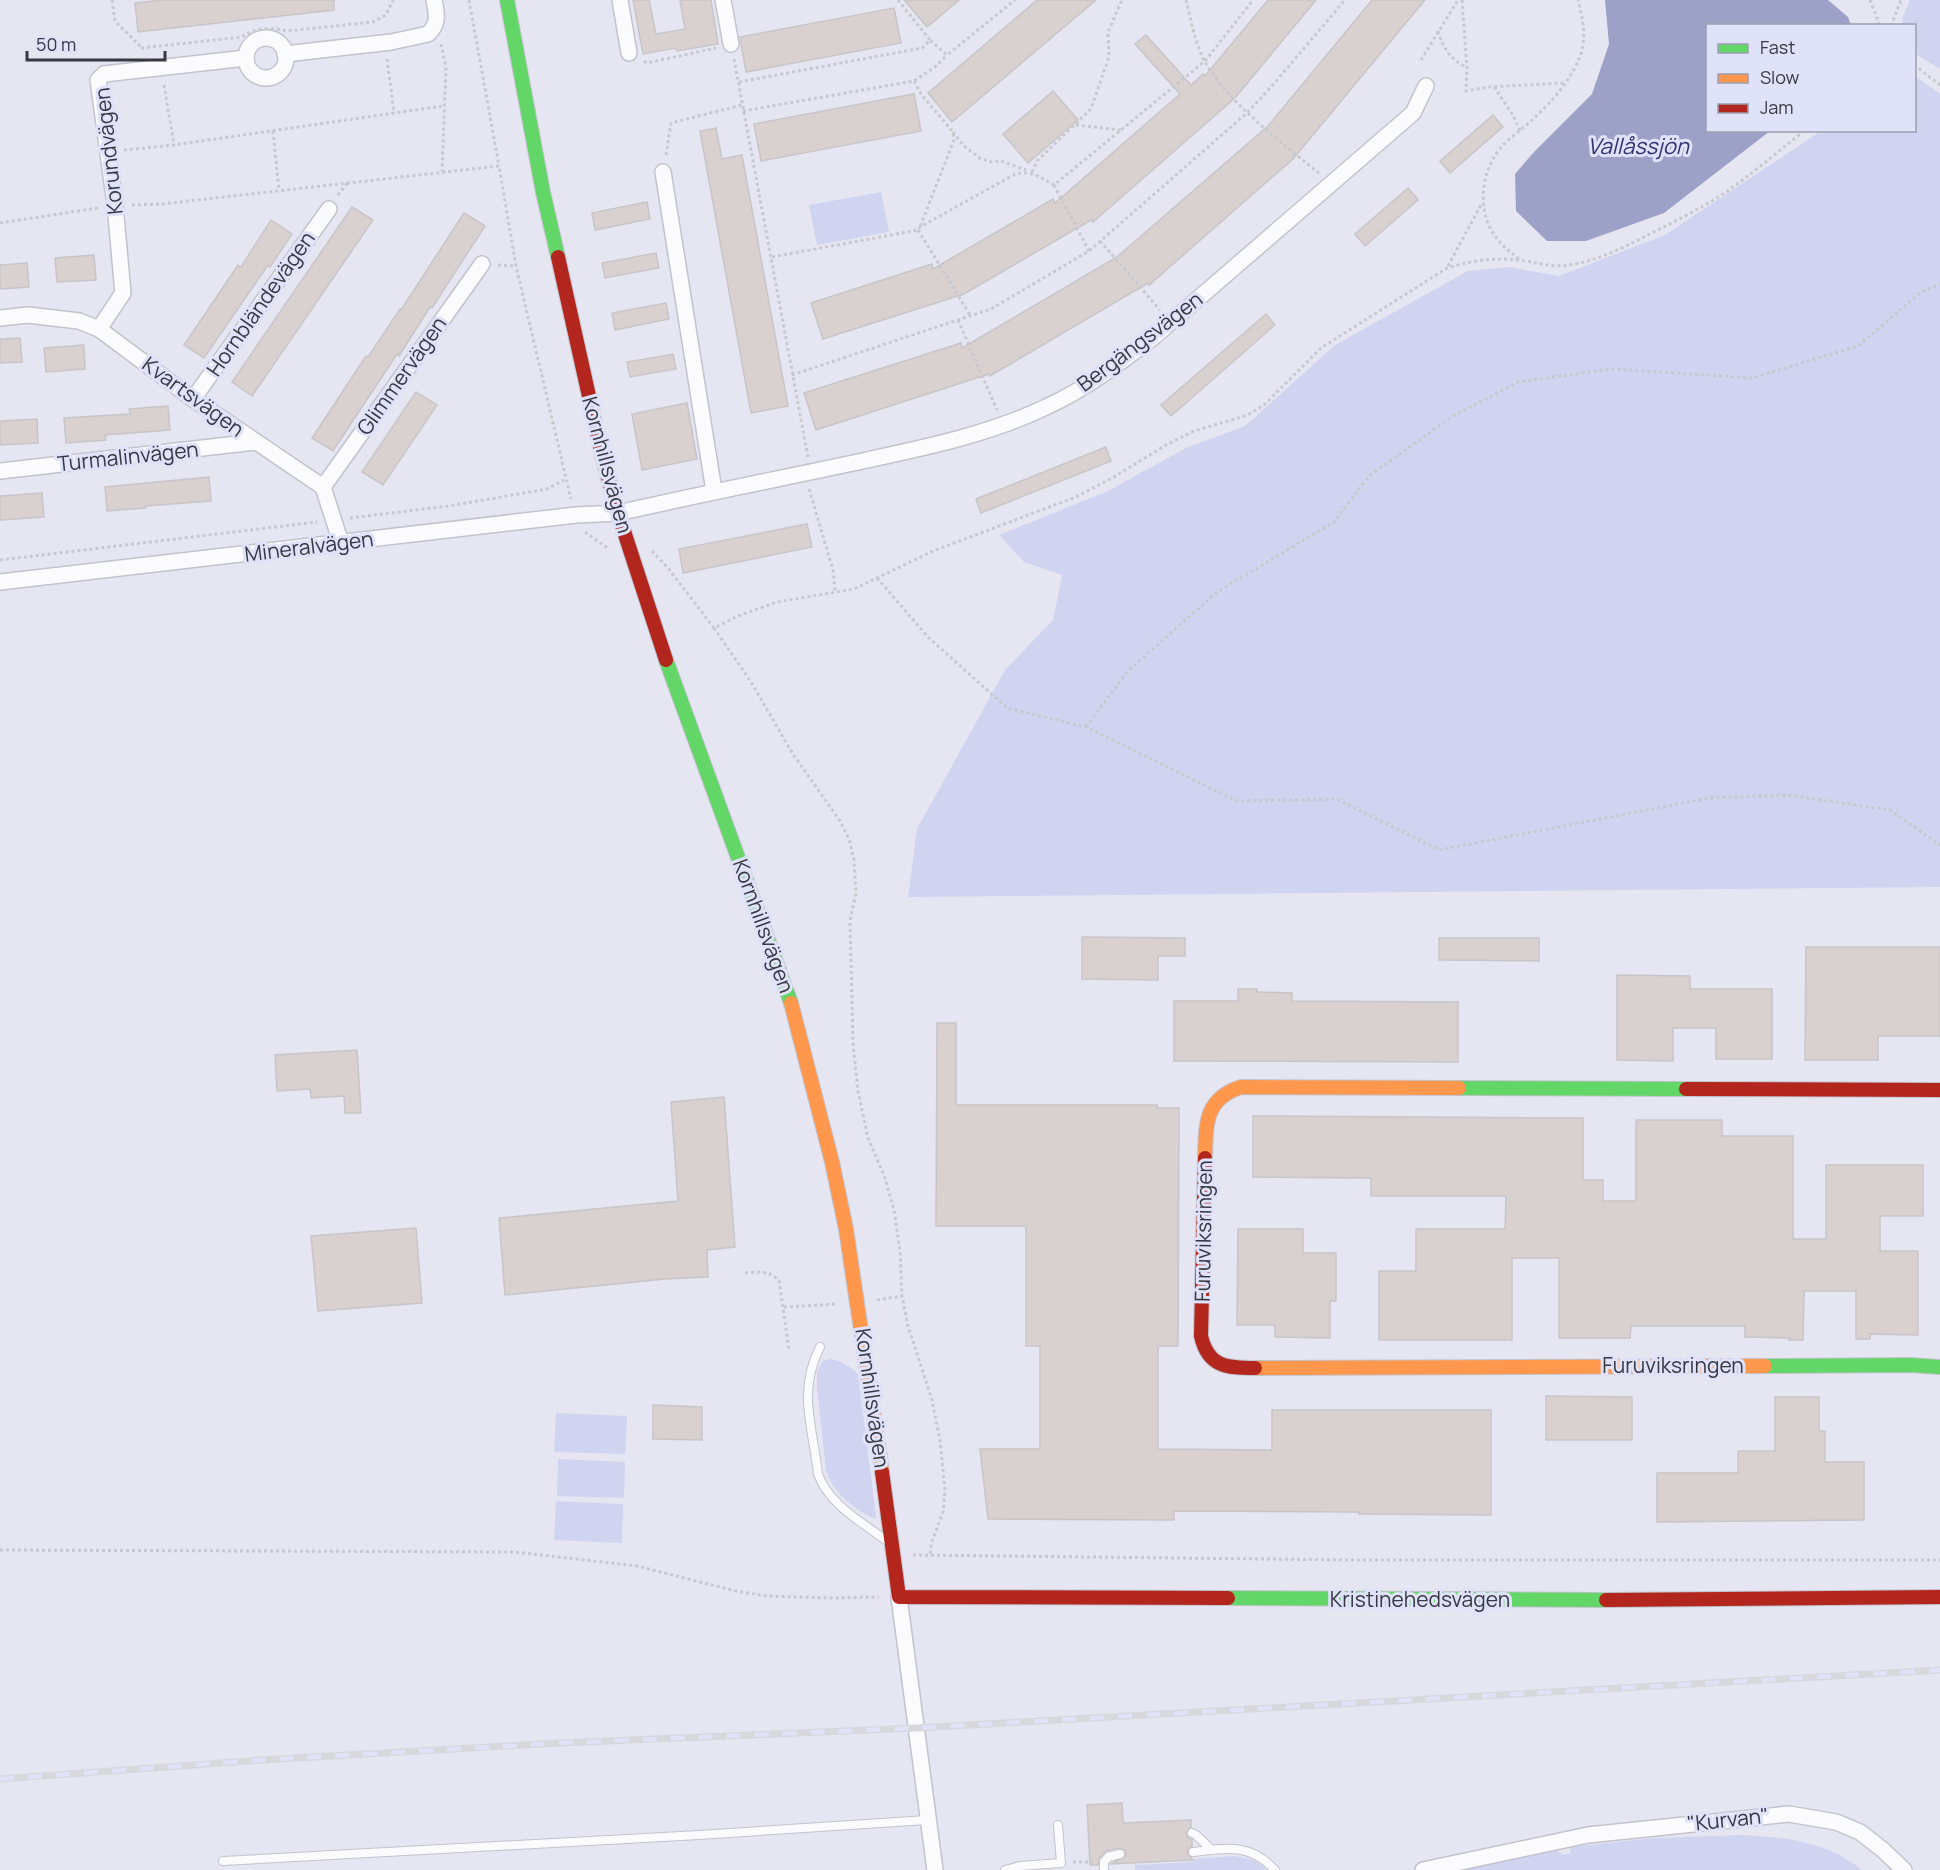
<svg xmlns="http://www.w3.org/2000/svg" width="1940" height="1870" font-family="Manrope,sans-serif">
<rect width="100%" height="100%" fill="#e5e6f2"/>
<g fill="#d1d4f1">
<polygon points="1910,0 1940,0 1940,69 1915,54 1914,26 1902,25 1903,17"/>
<polygon points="1915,76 1940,94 1940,887 908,897 917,829 1005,670 1053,620 1062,575 1024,562 999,535 1108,491 1186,448 1245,426 1335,345 1468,271 1509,267 1559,276 1665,235 1821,131 1914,130"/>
<polygon points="881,192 889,232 817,245 809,205"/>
<path d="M 829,1359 C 841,1360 849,1366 858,1374 L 876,1516 L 875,1519 C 855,1510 833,1493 826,1471 L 817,1388 L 817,1371 L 822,1362 Z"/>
<polygon points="556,1413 627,1416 625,1454 554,1452"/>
<polygon points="558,1459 625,1462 624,1498 557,1496"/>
<polygon points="556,1501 623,1504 622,1543 554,1540"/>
<path d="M 1740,1835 C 1784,1837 1826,1841 1862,1870 L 1456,1870 L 1556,1850 L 1563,1855 L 1570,1853 L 1571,1847 L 1654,1838 Z"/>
<polygon points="1235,1856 1257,1861 1267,1870 1135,1870 1135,1865 1193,1862 1193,1859"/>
</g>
<polygon fill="#9da1c7" points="1605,0 1828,0 1848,17 1851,25 1708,26 1708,130 1770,131 1664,213 1586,241 1547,241 1516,211 1515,174 1534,152 1592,94 1609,44"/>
<g fill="#d9d0d0" stroke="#c8c5c8" stroke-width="1.5">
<polygon points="162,0 334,0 334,10 138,32 135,3"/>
<polygon points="633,0 649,0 656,34 685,29 680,0 711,0 718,44 677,51 676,48 643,54"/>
<polygon points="904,0 959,0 927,27"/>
<polygon points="1037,0 1096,0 952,122 928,93"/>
<polygon points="1268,0 1316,0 1235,98 1093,222 1091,220 964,294 823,339 811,303 932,264 933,269 1053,199 1055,203 1180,94 1135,44 1146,35 1191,85 1203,74 1205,76"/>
<polygon points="1372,0 1425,0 1293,159 1149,285 1148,283 990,376 989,374 816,430 804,393 961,343 962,348 1117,257 1268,126"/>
<polygon points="894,8 901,43 746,72 740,37"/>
<polygon points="1053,91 1078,120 1028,163 1003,134"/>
<polygon points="914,94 921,131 761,161 754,124"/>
<polygon points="1493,115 1503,127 1450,173 1440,161"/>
<polygon points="716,128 722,159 742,155 788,406 751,413 700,131"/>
<polygon points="1408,188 1418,200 1365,246 1355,234"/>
<polygon points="647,202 650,219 595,230 592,213"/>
<polygon points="352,207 373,220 252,396 232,382"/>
<polygon points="464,213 485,226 432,308 430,307 399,356 397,354 333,451 312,438 366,356 368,357 400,309 401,310"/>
<polygon points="271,220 292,234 270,267 268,265 204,358 184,345 238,265 241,267"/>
<polygon points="656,253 659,268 605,278 602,263"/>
<polygon points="94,255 96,280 57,282 55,258"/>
<polygon points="27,263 29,287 0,289 0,265"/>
<polygon points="666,303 669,319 615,330 612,313"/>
<polygon points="1266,314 1275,325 1171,416 1161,405"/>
<polygon points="20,338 22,362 0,363 0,339"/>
<polygon points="84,345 85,369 46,372 44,348"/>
<polygon points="673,354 676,369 630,377 627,362"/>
<polygon points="416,392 437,405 383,485 362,472"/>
<polygon points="687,403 697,459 642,470 632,414"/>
<polygon points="168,406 170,430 105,435 106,440 66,443 64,418 130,414 129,409"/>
<polygon points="37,419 38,443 0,445 0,421"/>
<polygon points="1106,447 1111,461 981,513 976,499"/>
<polygon points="209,477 211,501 146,506 146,508 107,511 105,487"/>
<polygon points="42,493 44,517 0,520 0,496"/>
<polygon points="807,524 812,547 683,573 679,549"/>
<polygon points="1082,937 1185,938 1185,956 1158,956 1158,980 1082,979"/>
<polygon points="1439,938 1539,938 1539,961 1439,960"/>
<polygon points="1806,947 1940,947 1940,1036 1878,1036 1878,1060 1805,1060"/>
<polygon points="1617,975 1690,976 1690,989 1772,989 1772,1059 1716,1059 1716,1028 1673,1028 1673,1061 1617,1060"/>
<polygon points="1238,989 1257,989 1257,992 1292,993 1292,1001 1458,1002 1458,1062 1174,1061 1174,1001 1238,1001"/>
<polygon points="937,1023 956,1023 956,1105 1157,1105 1157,1108 1179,1108 1178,1346 1158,1346 1158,1449 1272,1450 1272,1410 1491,1410 1491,1515 1359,1514 1359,1512 1174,1511 1174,1520 988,1519 980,1449 1040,1449 1040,1346 1026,1346 1026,1226 936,1226"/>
<polygon points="357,1050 361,1113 345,1113 344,1096 311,1098 310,1089 277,1091 275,1055"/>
<polygon points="724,1097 735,1247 707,1250 708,1277 665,1279 505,1295 499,1218 678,1201 671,1102"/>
<polygon points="1253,1116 1583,1118 1583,1180 1603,1180 1603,1201 1636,1201 1636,1120 1722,1120 1722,1136 1793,1136 1793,1239 1826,1239 1826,1165 1923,1165 1923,1216 1880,1216 1880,1251 1918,1251 1918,1335 1870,1334 1870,1339 1856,1339 1856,1291 1804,1291 1803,1340 1789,1340 1789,1338 1745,1337 1745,1326 1631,1326 1630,1338 1559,1338 1559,1258 1512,1258 1512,1340 1379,1340 1379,1271 1416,1271 1416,1229 1505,1229 1506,1196 1371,1196 1371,1178 1253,1177"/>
<polygon points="416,1228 422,1303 318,1311 311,1236"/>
<polygon points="1238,1229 1303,1229 1303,1253 1336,1253 1336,1301 1330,1301 1330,1338 1275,1337 1275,1325 1237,1325"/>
<polygon points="1546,1396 1632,1397 1632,1440 1546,1440"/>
<polygon points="1775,1397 1819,1397 1819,1431 1825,1431 1825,1462 1864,1462 1864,1520 1657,1522 1657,1473 1738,1473 1738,1451 1775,1451"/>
<polygon points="653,1405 702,1407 702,1440 653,1439"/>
<polygon points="1122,1803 1123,1823 1191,1820 1191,1827 1186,1833 1187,1837 1192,1840 1192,1846 1189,1848 1187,1852 1193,1860 1110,1864 1126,1856 1125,1850 1119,1848 1106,1851 1099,1858 1098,1865 1090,1865 1087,1805"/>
</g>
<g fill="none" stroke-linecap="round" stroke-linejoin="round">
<g stroke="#c2c3cc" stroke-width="10">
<g id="lane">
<path d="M 820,1347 C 797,1392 813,1427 818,1474 C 829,1505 862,1522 887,1541"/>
<polyline points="1192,1833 1196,1835 1212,1850"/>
<path d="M 1193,1852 C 1227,1848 1250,1843 1275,1870"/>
<polyline points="223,1861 699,1835 927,1820"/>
<polyline points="1005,1870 1020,1866 1061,1863 1058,1825"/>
<polyline points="1104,1870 1104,1862 1108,1857 1120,1854"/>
</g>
</g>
<g stroke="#c2c3cc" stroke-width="18">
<g id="street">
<polyline points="620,0 629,53"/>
<polyline points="723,0 731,44"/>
<circle cx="266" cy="58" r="20"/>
<path d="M 285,54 L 391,42 L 428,34 C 439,24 437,14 434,0"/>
<polyline points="663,172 714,491"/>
<polyline points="0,318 28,315 79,321 99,329 193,399 323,487 341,543"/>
<polyline points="99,329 123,293 115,205 98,80 104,74 246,58"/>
<polyline points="193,399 329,209"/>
<polyline points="0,471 255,442"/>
<polyline points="323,487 482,264"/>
<path d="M 0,582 L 576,515 L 618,513 C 701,494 784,478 867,460 C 927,447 990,434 1046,407 C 1086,389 1121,362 1156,335 L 1413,113 L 1426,86"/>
<polyline points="899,1597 935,1870"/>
<polyline points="1423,1870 1588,1835 1789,1814 1836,1822 1860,1832 1883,1850 1904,1870"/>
</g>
</g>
<g stroke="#c2c3cc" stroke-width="16">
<g id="fast">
<polyline points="507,0 543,192 558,257"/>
<polyline points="666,660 791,1003"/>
<polyline points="1459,1088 1686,1089"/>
<polyline points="1765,1366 1910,1365 1940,1367"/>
<polyline points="1228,1598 1606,1600"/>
</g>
</g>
<g stroke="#c2c3cc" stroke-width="16">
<g id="slow">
<polyline points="791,1003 832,1162 846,1229 882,1472"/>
<path d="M 1205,1158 C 1206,1125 1204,1099 1241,1087 L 1459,1088"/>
<polyline points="1255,1368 1765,1366"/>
</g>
</g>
<g stroke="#c2c3cc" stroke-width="16">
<g id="jam">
<polyline points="558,257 603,459 618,513 666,660"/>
<polyline points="1686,1089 1940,1090"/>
<path d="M 1205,1158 L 1201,1336 C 1208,1367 1227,1368 1255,1368"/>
<polyline points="882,1472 899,1597 1228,1598"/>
<polyline points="1606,1600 1940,1597"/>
</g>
</g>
<g stroke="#c8c9ce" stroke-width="3" stroke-dasharray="3 3" stroke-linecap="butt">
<polyline points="112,0 115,21 141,47"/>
<polyline points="469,0 499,166"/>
<polyline points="898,0 930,40"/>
<path d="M 1186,0 C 1191,20 1195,44 1205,62 C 1228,103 1284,144 1320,174"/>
<polyline points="1462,0 1467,68 1466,91 1488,87 1564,83"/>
<polyline points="1870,0 1880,26"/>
<polyline points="1891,26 1901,0"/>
<path d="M 1438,31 C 1443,49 1451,59 1467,68"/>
<polyline points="441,44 446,68 442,171"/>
<path d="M 141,48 L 242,37 C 253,28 273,27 287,31 L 373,22 L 386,15 L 393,0"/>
<polyline points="387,59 394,113"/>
<polyline points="734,59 808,457"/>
<polyline points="1421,60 1458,0"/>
<polyline points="644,61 647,63 716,48"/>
<polyline points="1914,65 1940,85"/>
<polyline points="914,81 921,94 953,132 954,140 920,227"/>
<polyline points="739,82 922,48 930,40 947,55 1015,0"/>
<polyline points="164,85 174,145"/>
<polyline points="1494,87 1513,115 1520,131"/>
<polyline points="743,111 914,81 935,67 947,55"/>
<polyline points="1076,125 1121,130"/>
<polyline points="273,131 279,191"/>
<polyline points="953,132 964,146 981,159 991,162 1001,161 1026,170"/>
<polyline points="124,150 174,145 443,106"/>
<polyline points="666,155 671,123 742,105"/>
<polyline points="1032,172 1037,161 1091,109 1109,57 1108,32 1122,0"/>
<polyline points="1054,185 1089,251"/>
<polyline points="338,195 348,182"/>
<polyline points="132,205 162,204 499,166 516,266 571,499"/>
<polyline points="0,223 98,208"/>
<polyline points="918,230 970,315"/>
<polyline points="1100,241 1160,310"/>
<path d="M 772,257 L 918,230 L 920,227 L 1015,174 C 1031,170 1040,177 1054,185 L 1205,61 L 1253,0"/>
<path d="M 1519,259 C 1509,251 1500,244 1493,233 C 1476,206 1482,167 1504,144 C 1512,136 1523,129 1532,120 C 1552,102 1578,73 1583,45 C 1585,30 1582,14 1578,0"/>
<polyline points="498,265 516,266"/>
<polyline points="1448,266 1482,203"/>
<polyline points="958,320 997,410"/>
<polyline points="792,375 991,309 1089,251 1247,113 1271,87 1345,0"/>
<polyline points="809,489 833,570 835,591"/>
<polyline points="350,518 449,506 547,489 564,480"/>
<polyline points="585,532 609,549"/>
<path d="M 652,551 L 668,568 L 714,628 L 738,616 L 777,602 L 854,589 L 933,551 L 1076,497 L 1114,477 L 1166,445 L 1194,431 L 1248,415 L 1265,404 L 1321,348 L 1447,268 C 1470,261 1495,257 1519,260 C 1536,262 1552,268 1569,265 C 1597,261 1625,247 1650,234 C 1675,221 1702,208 1726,192 C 1753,173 1779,151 1805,130"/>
<polyline points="0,560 317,522"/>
<polyline points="877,578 929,638 1007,708 1086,727 1237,801 1336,799 1439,850 1709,798 1787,795 1890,810 1940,845"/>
<polyline points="714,628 751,682 793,754 840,821 849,839 854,860 856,893 850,921 853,1044 858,1091 868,1138 885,1178 894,1210 900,1251 902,1296 908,1326 932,1400 940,1440 945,1490 943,1512 931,1544 930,1556"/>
<polyline points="1086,727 1128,671 1217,592 1334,522 1369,476 1453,416 1518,382 1612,369 1752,378 1858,346 1921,292 1940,284"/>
<path d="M 745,1273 C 758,1272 770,1270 779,1281 L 789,1349"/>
<polyline points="877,1300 902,1296"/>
<polyline points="784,1307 837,1304"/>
<polyline points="0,1550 515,1552 637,1566 736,1591 766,1596 832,1598 879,1597"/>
<polyline points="913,1555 1354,1560 1940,1560"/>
<polyline points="1073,1862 1093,1862"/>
</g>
<use href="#lane" stroke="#fbfbfd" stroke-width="8"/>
<use href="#street" stroke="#fbfbfd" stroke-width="15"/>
<use href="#fast" stroke="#63d668" stroke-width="14"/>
<use href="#slow" stroke="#ff974d" stroke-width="14"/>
<use href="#jam" stroke="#b3261e" stroke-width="14"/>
<g stroke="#d7d8db" stroke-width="7">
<polyline id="rail" points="0,1779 262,1760 559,1743 916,1728 1940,1670"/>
</g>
<use href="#rail" stroke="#dfe2f8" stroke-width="4.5" stroke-dasharray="14" stroke-linecap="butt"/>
</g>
<g text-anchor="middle" stroke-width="6" stroke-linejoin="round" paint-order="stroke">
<g font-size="21" fill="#373841" stroke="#dfe2f8">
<text transform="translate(109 151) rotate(-96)" y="7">Korundvägen</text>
<text transform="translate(261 304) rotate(-55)" y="7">Hornbländevägen</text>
<text transform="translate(1140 342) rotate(-37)" y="7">Bergängsvägen</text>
<text transform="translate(402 376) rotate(-55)" y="7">Glimmervägen</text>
<text transform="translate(193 397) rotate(36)" y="7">Kvartsvägen</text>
<text transform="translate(128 457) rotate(-6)" y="7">Turmalinvägen</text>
<text transform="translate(607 465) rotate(75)" y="7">Kornhillsvägen</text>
<text transform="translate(309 547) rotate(-7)" y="7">Mineralvägen</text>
<text transform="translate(763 926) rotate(70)" y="7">Kornhillsvägen</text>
<text transform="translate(1204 1231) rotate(-89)" y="7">Furuviksringen</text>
<text x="1673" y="1373">Furuviksringen</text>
<text transform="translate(872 1398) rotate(82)" y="7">Kornhillsvägen</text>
<text x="1420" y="1607">Kristinehedsvägen</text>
<text transform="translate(1728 1820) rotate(-6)" y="7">"Kurvan"</text>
</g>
<g font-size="22" font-style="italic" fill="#303370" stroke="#dfe2f8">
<text x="1638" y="154">Vallåssjön</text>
</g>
</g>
<rect x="1706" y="24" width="210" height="108" fill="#dfe2f8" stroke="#9c9eaf" stroke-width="1.5"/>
<rect x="1718" y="44" width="30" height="9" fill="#63d668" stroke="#9c9eaf" stroke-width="1.5"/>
<text x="1760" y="54" font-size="18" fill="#373841">Fast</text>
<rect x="1718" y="74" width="30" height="9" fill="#ff974d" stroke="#9c9eaf" stroke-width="1.5"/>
<text x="1760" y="84" font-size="18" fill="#373841">Slow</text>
<rect x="1718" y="104" width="30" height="9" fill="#b3261e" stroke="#9c9eaf" stroke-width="1.5"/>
<text x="1760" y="114" font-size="18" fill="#373841">Jam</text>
<path d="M27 51v9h138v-9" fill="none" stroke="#373841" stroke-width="3"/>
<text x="36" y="51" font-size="18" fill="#373841" stroke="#dfe2f8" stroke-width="4.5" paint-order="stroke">50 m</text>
</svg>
